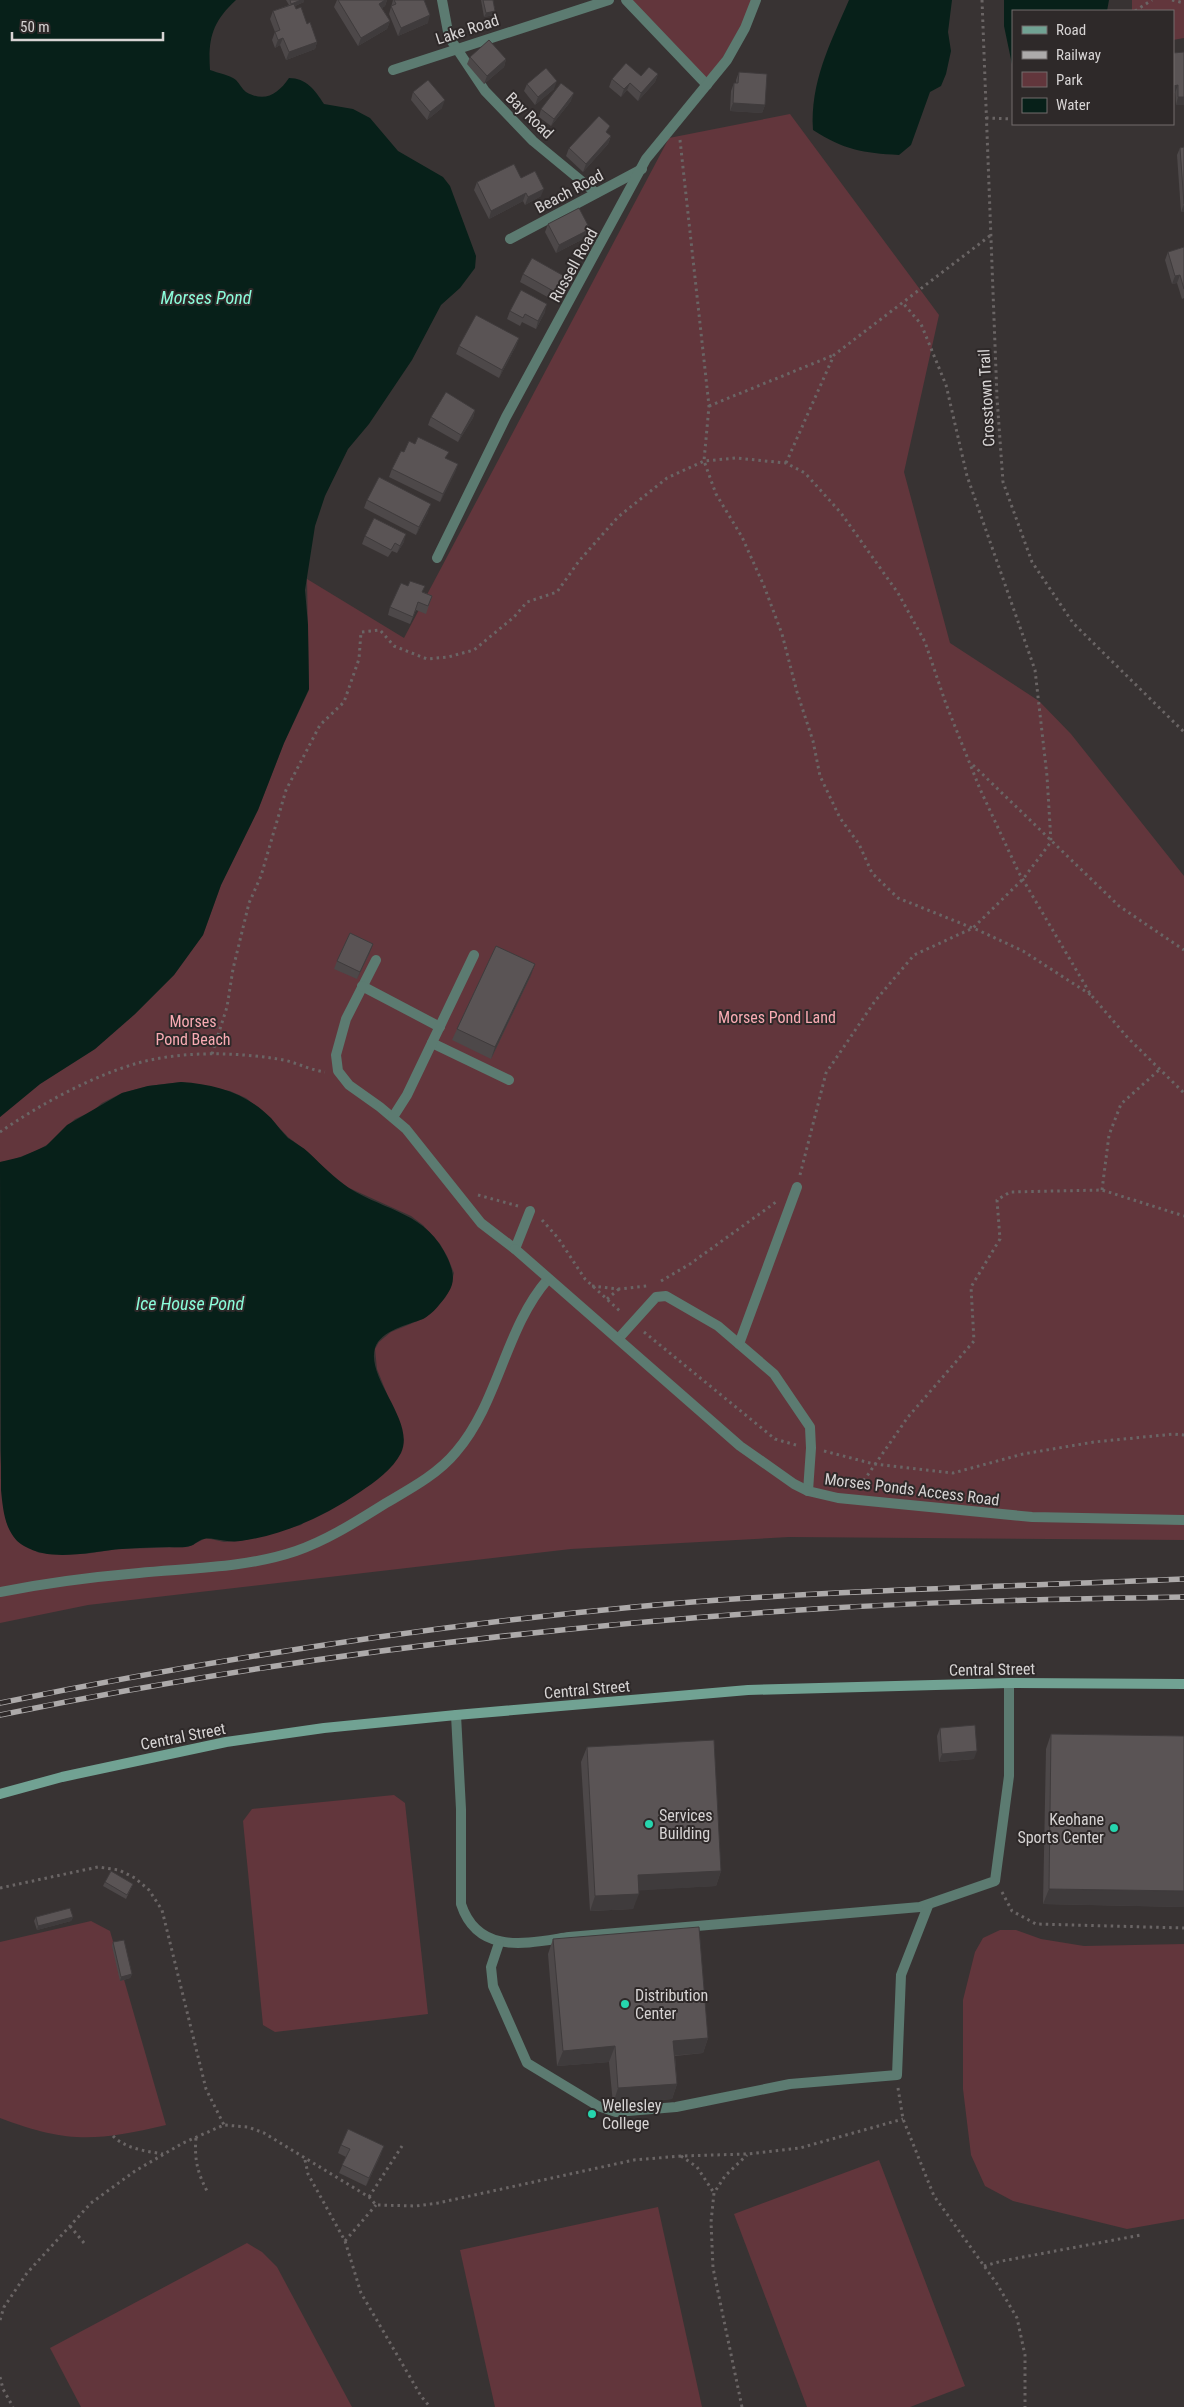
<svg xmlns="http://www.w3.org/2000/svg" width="1184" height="2407" font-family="'Roboto Condensed',sans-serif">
<rect width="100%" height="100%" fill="#383333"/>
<g fill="#62363c">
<polygon points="626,0 756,0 707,85"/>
<polygon points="1132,0 1184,0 1184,38 1173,40 1173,11 1132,11"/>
<polygon points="790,114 939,315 904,472 950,643 1039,701 1071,734 1184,876 1184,1540 789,1537 571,1549 88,1605 0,1623 0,1450 4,1512 8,1527 17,1541 39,1553 85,1554 118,1549 188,1547 206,1538 224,1542 241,1541 301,1525 403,1434 377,1369 375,1349 379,1342 391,1332 425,1318 445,1298 450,1289 454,1273 447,1256 440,1244 423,1225 411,1216 347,1187 324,1168 308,1152 288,1137 270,1118 246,1098 230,1091 181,1082 148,1086 122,1093 102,1103 93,1111 75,1119 50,1143 36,1151 9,1161 0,1162 0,1117 40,1084 95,1049 135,1014 174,975 203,935 221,885 258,810 284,743 309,690 307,579 404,638 669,138"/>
<polygon points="394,1795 405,1803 428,2014 275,2032 263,2025 243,1821 252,1809"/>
<path d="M 91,1921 L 110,1931 L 166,2125 C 97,2141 68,2144 0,2118 L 0,1942 Z"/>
<polygon points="1000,1930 1016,1930 1041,1939 1084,1946 1184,1944 1184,2219 1127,2229 1013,2201 985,2186 971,2155 963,2089 963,2000 975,1952 983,1938"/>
<polygon points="879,2160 965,2386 910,2407 807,2407 734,2214"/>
<polygon points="658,2207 702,2407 495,2407 460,2250"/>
<polygon points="247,2243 262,2252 277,2267 352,2407 81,2407 50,2348"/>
</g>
<g fill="#072019">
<path d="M 0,0 L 236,0 C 212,22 208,39 210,70 C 218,73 230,75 236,80 C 240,84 242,89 246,92 C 265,103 278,94 289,78 C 306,78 315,90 324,104 L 353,109 L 370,118 L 398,151 L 443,177 L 450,186 L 476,256 L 475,268 L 460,288 L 441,305 L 412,360 L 369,424 L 348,449 L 325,496 L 315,526 L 305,590 L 308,625 L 309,689 L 284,743 L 258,810 L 221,885 L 203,935 L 174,975 L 135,1014 L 95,1049 L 40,1084 L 0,1117 Z"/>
<path d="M 849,0 L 952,0 L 948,32 L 951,51 L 946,74 L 941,86 L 930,92 L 911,145 L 899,155 C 863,153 844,150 813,130 C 810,82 830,44 849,0 Z"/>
<polygon points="1004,0 1109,0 1107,11 1013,11 1013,69 1004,26"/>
<path d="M 181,1082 C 215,1084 246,1093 271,1118 C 277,1125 282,1132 288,1138 C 295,1143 303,1147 309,1153 C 322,1165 334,1178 349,1188 C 387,1212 427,1212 448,1259 C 453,1271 456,1281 448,1293 C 442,1302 433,1314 423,1319 C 408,1325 381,1330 375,1348 C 366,1379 416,1421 401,1453 C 393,1469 375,1482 360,1492 C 323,1517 284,1535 240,1541 C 227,1543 213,1537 204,1539 C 198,1540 195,1545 190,1546 C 184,1548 176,1547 169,1547 C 153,1547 138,1548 122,1549 C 91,1551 53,1563 24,1546 C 5,1535 3,1510 1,1490 L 0,1162 L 21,1157 L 46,1146 L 67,1125 L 122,1093 L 148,1086 Z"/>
</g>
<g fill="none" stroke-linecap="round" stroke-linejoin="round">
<g stroke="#6a6565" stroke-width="3" stroke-dasharray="2.5 4" stroke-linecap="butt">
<polyline points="982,0 997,398 1003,482 1032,562 1073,623 1184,732"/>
<polyline points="1172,0 1184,3"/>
<polyline points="1135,11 1152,0"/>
<polyline points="986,118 1013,119"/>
<polyline points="680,140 709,406 704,461 716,494 742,537 764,586 782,634 797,692 813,741 820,776 840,818 859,844 872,873 898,898 980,931 1023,951 1091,995"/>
<polyline points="709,406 834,355"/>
<polyline points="786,463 834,355 991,235"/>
<polyline points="973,765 1119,906 1184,950"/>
<polyline points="212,1054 227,1007 233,969 249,903 261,876 286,790 320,725 344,702 359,659 361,632 380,630 394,646 427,659 448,657 474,650 514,617 527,602 557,592 579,561 618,517 667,478 704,461 736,458 786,463 805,473 841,513 898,593 925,642 946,704 980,789 1019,873 1091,995 1128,1038 1184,1093"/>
<path d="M 0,1132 C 39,1105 92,1076 138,1063 C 181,1051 234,1052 278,1059 C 294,1061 309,1070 325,1072"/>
<polyline points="800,1175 826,1073 875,1001 914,955 973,928 1023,879 1051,842 1047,776 1035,670 967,476 946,385 921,324 902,302"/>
<polyline points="1102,1190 1109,1135 1121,1104 1159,1070"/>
<polyline points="478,1195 518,1206"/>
<polyline points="542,1220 558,1238 585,1279 622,1313"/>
<polyline points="661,1281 690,1264 776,1202"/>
<polyline points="592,1286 619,1289 647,1286"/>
<polyline points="607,1299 619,1289"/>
<polyline points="644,1332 775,1439 796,1445"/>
<polyline points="824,1451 874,1464 953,1473 1023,1454 1094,1442 1174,1434 1184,1435"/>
<polyline points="860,1486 908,1417 974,1341 971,1287 1000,1239 997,1200 1010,1192 1102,1190 1184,1216"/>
<polyline points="0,1888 98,1867 119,1870 135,1878 149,1890 162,1910 206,2089 224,2125"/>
<polyline points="1002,1892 1012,1911 1036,1924 1184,1928"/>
<polyline points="898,2088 903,2119 934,2196 997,2284 1017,2318 1025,2355 1025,2407"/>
<path d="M 113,2136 C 126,2149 146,2151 163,2154"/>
<path d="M 196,2138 C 194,2160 198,2174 208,2193"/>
<polyline points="681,2156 697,2167 714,2193"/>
<polyline points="305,2160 308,2174 345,2241 361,2293 421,2396 430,2407"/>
<polyline points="369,2197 402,2146"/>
<polyline points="70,2226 84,2243"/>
<polyline points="345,2241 376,2205"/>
<polyline points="984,2266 1002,2261 1141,2235"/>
<polyline points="0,2320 4,2307 27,2273 91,2203 135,2171 183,2143 224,2125 248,2127 264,2133 369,2197 376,2205 416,2206 438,2203 634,2160 681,2156 747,2154 800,2148 903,2119"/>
<polyline points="0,2377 3,2389 13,2407"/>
<polyline points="742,2407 713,2268 711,2222 714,2193 725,2176 747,2155"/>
</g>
<g stroke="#5c7b71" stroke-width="10">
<polyline points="376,960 346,1019 336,1055 338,1071 349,1085 380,1107 406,1129 481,1223 515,1249 530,1211"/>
<polyline points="362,986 440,1027"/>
<polyline points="432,1043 509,1080"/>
<polyline points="393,1117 407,1095 474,955"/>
<polyline points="619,1338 656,1297 666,1296 718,1326 774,1374 810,1427 811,1448 808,1491"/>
<polyline points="739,1344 797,1187"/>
<path d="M 0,1592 C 46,1583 92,1577 139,1573 C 191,1568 246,1568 296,1551 C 328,1540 357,1521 386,1503 C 410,1489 438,1474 456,1452 C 499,1402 505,1328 548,1279"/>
<path d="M 456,1715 L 461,1809 L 461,1904 C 478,1956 528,1943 569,1937 L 920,1907 L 995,1881 L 1009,1776 L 1009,1683"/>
<polyline points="499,1943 491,1967 493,1986 527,2063 598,2106 616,2112 676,2107 790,2084 897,2075 901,1975 928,1906"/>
</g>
<g stroke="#5c7b71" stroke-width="10">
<polyline points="442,0 449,37 485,91 533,141 596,193"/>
<polyline points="626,0 707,85"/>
<polyline points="393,70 609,0"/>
<polyline points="510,239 642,169"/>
<polyline points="437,558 506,417 646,159 727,60 745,28 756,0"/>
<polyline points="515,1249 740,1446 794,1484 808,1491 838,1498 1032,1517 1184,1520"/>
</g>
<polyline stroke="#71a293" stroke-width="10" points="0,1794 62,1777 226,1742 324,1728 456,1715 748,1690 1009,1683 1184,1684"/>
<g stroke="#adaaaa" stroke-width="5.5">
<g id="rail">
<path d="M 0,1703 C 210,1660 420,1627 634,1607 C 816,1590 1001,1587 1184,1579"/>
<path d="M 0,1715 C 272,1659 554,1625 831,1608 C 948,1601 1066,1599 1184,1597"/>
</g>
</g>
<use href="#rail" stroke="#2e2929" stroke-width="4" stroke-dasharray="11" stroke-linecap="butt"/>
</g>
<g fill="#4d4849">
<polygon points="286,0 304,0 304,2 295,6 296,9 307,24 317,42 315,49 286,60 280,45 275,48 272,40 275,32 270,19 273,11 289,5"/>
<polygon points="337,0 387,0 385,6 382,8 390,21 387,29 358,46 334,7"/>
<polygon points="393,0 424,0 428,23 398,36 389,14"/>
<polygon points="481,0 493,0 495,11 494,15 484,17"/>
<polygon points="1173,53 1184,105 1176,105"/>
<polygon points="470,57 506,59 504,67 484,84 467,64"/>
<polygon points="739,72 765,105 762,113 730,111 731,91 734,83 736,83 736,80"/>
<polygon points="658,74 655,82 638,101 627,90 621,97 609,87 612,79"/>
<polygon points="527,84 554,89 535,105 524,91"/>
<polygon points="413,92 442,108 427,120 411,100"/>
<polygon points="571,101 551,126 539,117 541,109"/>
<polygon points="608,134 611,136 608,144 583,172 566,156 569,148"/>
<polygon points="1184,147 1184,212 1181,212 1177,155 1180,148"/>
<polygon points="521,178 541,196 525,205 523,201 489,219 474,190 477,182"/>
<polygon points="548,224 590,229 587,237 556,253 545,232"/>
<polygon points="1184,247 1184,298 1182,299 1177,283 1172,284 1165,260 1168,252"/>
<polygon points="523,274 561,284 553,300 520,282"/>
<polygon points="510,311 545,312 536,329 522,322 520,326 507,319"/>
<polygon points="519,338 516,346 499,378 456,354 459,346"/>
<polygon points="475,410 473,418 458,442 428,425 431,417"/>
<polygon points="404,452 446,459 458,464 455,472 440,502 389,477 392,469"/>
<polygon points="367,500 428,512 416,535 364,508"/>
<polygon points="365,536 404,542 397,553 392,551 388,557 362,544"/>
<polygon points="423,592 432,596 426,614 416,610 410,624 388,615 390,607"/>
<polygon points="370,952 357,979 334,969 337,961"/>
<polygon points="531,975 491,1059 452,1040 457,1029"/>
<polygon points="940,1728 974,1759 939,1762 937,1736"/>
<polygon points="1051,1734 1184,1736 1184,1907 1043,1904 1046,1749"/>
<polygon points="587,1747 721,1871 716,1886 638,1890 633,1909 590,1911 581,1762"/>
<polygon points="105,1882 133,1884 126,1899 103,1886"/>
<polygon points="36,1917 73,1917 71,1921 37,1930 34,1921"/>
<polygon points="553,1939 708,2038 703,2053 675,2056 677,2084 672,2099 613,2104 609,2062 557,2066 548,1954"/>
<polygon points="113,1942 132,1974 130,1978 120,1981 112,1946"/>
<polygon points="341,2145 381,2154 366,2186 339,2173 346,2157 338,2153"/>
</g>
<g fill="#3f3b3c">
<polygon points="301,0 304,0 304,2 290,8 291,4"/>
<polygon points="385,0 387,0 385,6 376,12 379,4"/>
<polygon points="495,11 494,15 484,17 486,13"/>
<polygon points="430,15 428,23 398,36 401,28"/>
<polygon points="390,21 387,29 358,46 361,38"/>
<polygon points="283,38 280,45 275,48 278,40"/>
<polygon points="317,42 315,49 286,60 289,52"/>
<polygon points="506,59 504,67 484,84 487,76"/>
<polygon points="658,74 655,82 638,101 641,93"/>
<polygon points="557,81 554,89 535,105 538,97"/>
<polygon points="630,83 627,90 621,97 624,89"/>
<polygon points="1178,85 1175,93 1173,93 1173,86"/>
<polygon points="574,93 571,101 551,126 554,119"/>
<polygon points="1178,97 1184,97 1184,105 1176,105"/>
<polygon points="445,100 442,108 427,120 430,112"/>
<polygon points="733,103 765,105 762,113 730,111"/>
<polygon points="611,136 608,144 583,172 586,164"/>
<polygon points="544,189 541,196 525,205 528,197"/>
<polygon points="526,193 523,201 489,219 491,211"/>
<polygon points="1184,204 1184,212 1181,212"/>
<polygon points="590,229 587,237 556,253 559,245"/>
<polygon points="1180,275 1177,283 1172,284 1175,276"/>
<polygon points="564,276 561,284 553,300 555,292"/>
<polygon points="547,304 545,312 536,329 538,321"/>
<polygon points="519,338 516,346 499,378 502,370"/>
<polygon points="475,410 473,418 458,442 461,435"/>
<polygon points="458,464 455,472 440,502 443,494"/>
<polygon points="431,504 428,512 416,535 419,527"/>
<polygon points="406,534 404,542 397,553 400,546"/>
<polygon points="373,944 370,952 357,979 360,972"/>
<polygon points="535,964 531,975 491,1059 495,1047"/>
<polygon points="977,1751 974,1759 939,1762 942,1754"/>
<polygon points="721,1871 716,1886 632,1891 638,1875"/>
<polygon points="1049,1889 1184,1891 1184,1907 1043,1904"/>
<polygon points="639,1894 633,1909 590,1911 595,1896"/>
<polygon points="73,1917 71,1921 37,1930 38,1926"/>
<polygon points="132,1974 130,1978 120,1981 121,1977"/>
<polygon points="708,2038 703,2053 668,2056 673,2041"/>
<polygon points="615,2046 609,2062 557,2066 563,2051"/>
<polygon points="677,2084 672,2099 613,2104 618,2088"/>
<polygon points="384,2146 381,2154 366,2186 369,2178"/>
</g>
<g fill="#5a5455" stroke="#3f3b3c">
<polygon points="290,0 301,0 291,4"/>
<polygon points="338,0 385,0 379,4 390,21 361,38"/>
<polygon points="394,0 424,0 430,15 401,28 391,6 396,4"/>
<polygon points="483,0 493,0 495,11 486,13"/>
<polygon points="294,4 296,9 301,7 307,24 310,22 317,42 289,52 283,38 278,40 275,32 280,30 273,11"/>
<polygon points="489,40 506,59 487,76 470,57"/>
<polygon points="1184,52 1184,97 1178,97 1178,85 1173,86 1173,53"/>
<polygon points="626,63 641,76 649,67 658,74 641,93 630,83 624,89 612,79"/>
<polygon points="546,68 557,81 538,97 527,84"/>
<polygon points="739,72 767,74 765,105 733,103 734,83 738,83"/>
<polygon points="428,80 445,100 430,112 413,92"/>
<polygon points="561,83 574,93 554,119 541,109"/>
<polygon points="599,116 610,126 606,132 611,136 586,164 569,148"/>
<polygon points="1184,147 1184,204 1180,148"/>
<polygon points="514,164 521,178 535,171 544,189 528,197 526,193 491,211 477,182"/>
<polygon points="579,208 590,229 559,245 548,224"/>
<polygon points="1184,247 1184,289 1180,275 1175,276 1168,252"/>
<polygon points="532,258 564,276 555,292 523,274"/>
<polygon points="521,290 547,304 538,321 525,314 523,318 510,311"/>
<polygon points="476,315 519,338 502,370 459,346"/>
<polygon points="446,392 475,410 461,435 431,417"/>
<polygon points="418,437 449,452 445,458 458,464 443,494 392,469 401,451 404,452 409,441 415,444"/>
<polygon points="379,477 431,504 419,527 367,500"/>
<polygon points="374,518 406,534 400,546 395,543 391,550 365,536"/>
<polygon points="410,581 425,586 422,592 432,596 428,606 418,602 413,617 390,607 401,583 408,586"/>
<polygon points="350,933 373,944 360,972 337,961"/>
<polygon points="496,946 535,964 495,1047 457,1029"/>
<polygon points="975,1725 977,1751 942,1754 940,1728"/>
<polygon points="1051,1734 1184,1736 1184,1891 1049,1889"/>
<polygon points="714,1740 721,1871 638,1875 639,1894 595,1896 587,1747"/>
<polygon points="111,1871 133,1884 127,1895 105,1882"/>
<polygon points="70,1908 73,1917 38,1926 36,1917"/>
<polygon points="699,1927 708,2038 673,2041 677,2084 618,2088 615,2046 563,2051 553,1939"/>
<polygon points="124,1940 132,1974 121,1977 113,1942"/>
<polygon points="348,2129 384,2146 369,2178 342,2165 350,2149 341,2145"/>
</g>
<g fill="#26d5ae" stroke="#2e2929" stroke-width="2">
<circle cx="649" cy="1824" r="5"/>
<circle cx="1114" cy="1828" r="5"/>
<circle cx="625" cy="2004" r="5"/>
<circle cx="592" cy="2114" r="5"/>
</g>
<g text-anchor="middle" stroke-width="4" stroke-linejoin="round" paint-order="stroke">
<g font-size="16" fill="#d7d4d4" stroke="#2e2929">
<text transform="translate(467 29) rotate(-18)" y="6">Lake Road</text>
<text transform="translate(530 115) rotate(44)" y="6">Bay Road</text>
<text transform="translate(569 191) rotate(-28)" y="6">Beach Road</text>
<text transform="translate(573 265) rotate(-61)" y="6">Russell Road</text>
<text transform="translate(986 398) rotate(-93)" y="6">Crosstown Trail</text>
<text transform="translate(912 1489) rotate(7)" y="6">Morses Ponds Access Road</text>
<text transform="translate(992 1669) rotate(-1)" y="6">Central Street</text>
<text transform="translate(587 1689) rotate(-5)" y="6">Central Street</text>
<text transform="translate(183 1736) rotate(-11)" y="6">Central Street</text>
</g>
<g font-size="16" fill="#f9abb3" stroke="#2e2929">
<text x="777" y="1023">Morses Pond Land</text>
<text x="193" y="1027">Morses<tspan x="193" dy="18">Pond Beach</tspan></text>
</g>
<g font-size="16" fill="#d7d4d4" stroke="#2e2929" text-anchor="start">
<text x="659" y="1821">Services<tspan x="659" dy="18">Building</tspan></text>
<text x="1104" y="1825" text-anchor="end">Keohane<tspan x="1104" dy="18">Sports Center</tspan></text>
<text x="635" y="2001">Distribution<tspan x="635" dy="18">Center</tspan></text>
<text x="602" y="2111">Wellesley<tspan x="602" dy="18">College</tspan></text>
</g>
<g font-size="18" font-style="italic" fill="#8bfddb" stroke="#2e2929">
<text x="206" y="304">Morses Pond</text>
<text x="190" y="1310">Ice House Pond</text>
</g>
</g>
<rect x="1012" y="10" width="162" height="115" fill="#2e2929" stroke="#726d6d"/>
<rect x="1022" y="26" width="25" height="8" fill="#71a293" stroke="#726d6d"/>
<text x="1056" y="35" font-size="15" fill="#d7d4d4">Road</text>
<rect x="1022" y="51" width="25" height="8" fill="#adaaaa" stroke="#726d6d"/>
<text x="1056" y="60" font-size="15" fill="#d7d4d4">Railway</text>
<rect x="1022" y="72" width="25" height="15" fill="#62363c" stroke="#726d6d"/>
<text x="1056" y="85" font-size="15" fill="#d7d4d4">Park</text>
<rect x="1022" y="98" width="25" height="15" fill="#072019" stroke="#726d6d"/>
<text x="1056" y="110" font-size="15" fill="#d7d4d4">Water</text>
<path d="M12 32v8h151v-8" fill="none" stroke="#d7d4d4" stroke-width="2.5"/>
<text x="20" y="32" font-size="15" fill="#d7d4d4" stroke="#2e2929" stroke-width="4" paint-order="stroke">50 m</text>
</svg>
